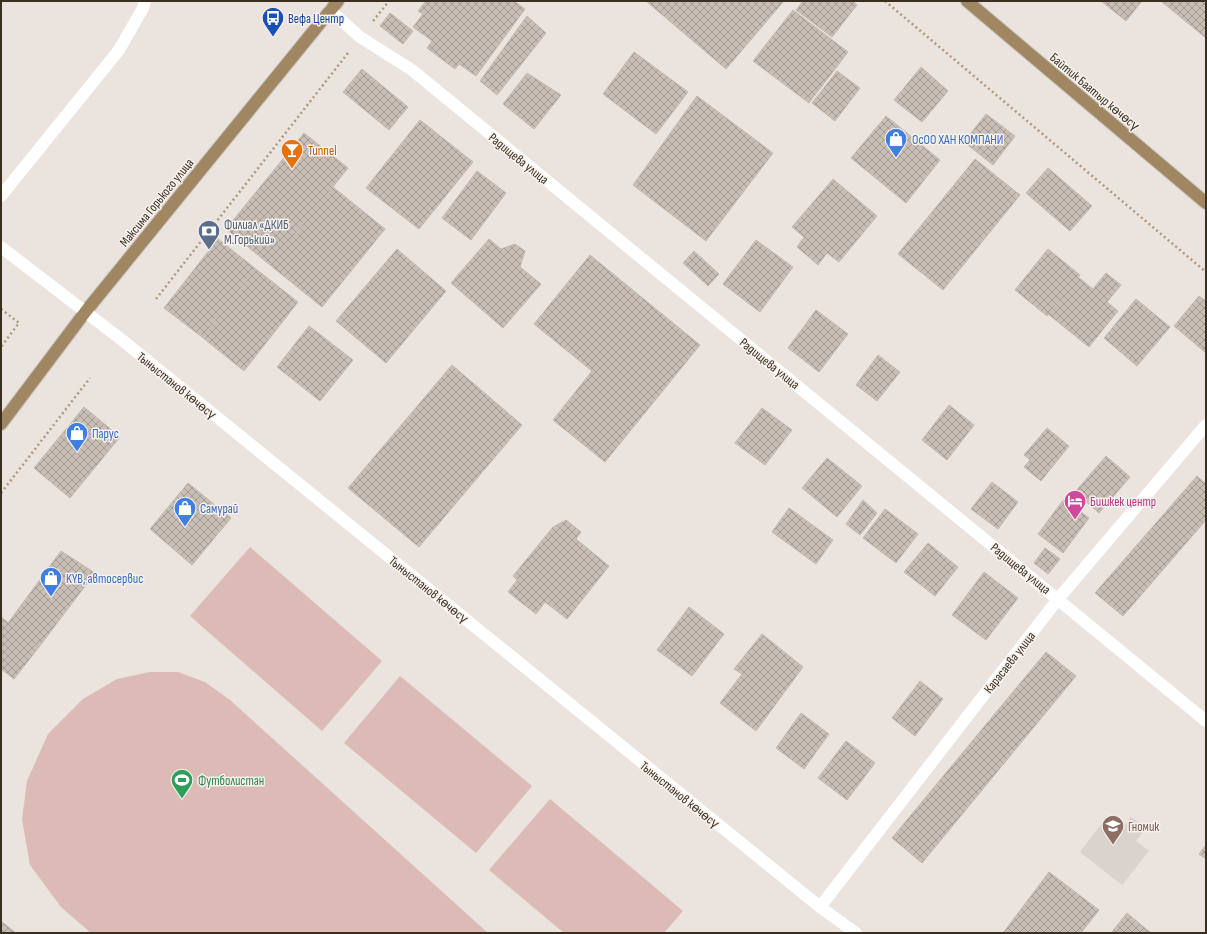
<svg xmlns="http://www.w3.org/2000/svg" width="1207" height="934" font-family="'Sofia Sans Condensed',sans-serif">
<defs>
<pattern id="building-cross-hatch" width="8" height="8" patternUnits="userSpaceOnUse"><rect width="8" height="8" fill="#c8beb6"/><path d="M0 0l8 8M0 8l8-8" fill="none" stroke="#a39b93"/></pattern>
</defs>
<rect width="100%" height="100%" fill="#eae3de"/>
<polygon fill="#dad2cc" points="1131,817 1146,828 1136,841 1149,851 1122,885 1080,852 1106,818 1121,830"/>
<g fill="#dcbab6">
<polygon points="250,547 382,661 322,731 190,616"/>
<polygon points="150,672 178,672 205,682 230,700 488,933 91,933 61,907 30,865 22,819 27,781 48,734 83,699 117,679"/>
<polygon points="400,676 532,786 476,853 344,743"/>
<polygon points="550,799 683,911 664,933 564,933 489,870"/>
</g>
<g fill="url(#building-cross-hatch)" stroke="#c4b9b1">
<polygon points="426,1 514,1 525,9 476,76 459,64 455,69 427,48 432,41 413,27 423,14 418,11"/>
<polygon points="646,1 784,1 726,69"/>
<polygon points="803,1 853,1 857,5 832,37 796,10"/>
<polygon points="1101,1 1142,1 1126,21"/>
<polygon points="1164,1 1206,1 1206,38 1162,2"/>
<polygon points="793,10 848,52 809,103 753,61"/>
<polygon points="390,13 413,31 403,44 380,26"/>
<polygon points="527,16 546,33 497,95 480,81"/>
<polygon points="634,52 688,92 656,134 603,94"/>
<polygon points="921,67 948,91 922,122 894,100"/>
<polygon points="362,69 408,107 389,130 343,92"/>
<polygon points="837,71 860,88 835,121 812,103"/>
<polygon points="527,73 561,95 534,129 503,104"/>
<polygon points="697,96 773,153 706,241 633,185"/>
<polygon points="986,114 1015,136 993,165 964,142"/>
<polygon points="886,116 940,160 906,203 851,158"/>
<polygon points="420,120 473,162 419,229 366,188"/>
<polygon points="304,133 348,168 270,265 226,229"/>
<polygon points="975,159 1020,195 943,290 898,254"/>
<polygon points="1048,168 1092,206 1070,231 1026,193"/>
<polygon points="477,171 506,193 471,240 442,218"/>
<polygon points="833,179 877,216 839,262 827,253 818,265 797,247 804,237 792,227"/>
<polygon points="333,187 385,229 322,307 270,265"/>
<polygon points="218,239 256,269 202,337 164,308"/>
<polygon points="489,239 501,249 515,244 525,251 520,267 541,284 503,328 451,283"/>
<polygon points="756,240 793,267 760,312 723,284"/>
<polygon points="397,249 446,291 386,363 336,321"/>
<polygon points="1048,249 1080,275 1047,316 1015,290"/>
<polygon points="694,251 719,274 708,286 683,263"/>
<polygon points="590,255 700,345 605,462 553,420 592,371 534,324"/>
<polygon points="256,269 298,302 244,371 202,337"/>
<polygon points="1106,273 1121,285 1107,302 1118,311 1089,347 1048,314 1078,277 1093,289"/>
<polygon points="1199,296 1206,301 1206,353 1174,326"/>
<polygon points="1136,299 1170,327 1137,366 1104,338"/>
<polygon points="816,310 848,334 819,372 788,348"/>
<polygon points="309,326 353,360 320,401 277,367"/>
<polygon points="878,355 900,372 877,401 856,385"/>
<polygon points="452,365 522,425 419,547 348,488"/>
<polygon points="949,405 974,425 947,460 922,440"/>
<polygon points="84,407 120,437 70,498 34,468"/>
<polygon points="762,408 792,430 765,465 735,443"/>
<polygon points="1047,428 1069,446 1041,481 1024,467 1030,460 1024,455"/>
<polygon points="1106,456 1130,477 1099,513 1075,492"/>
<polygon points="827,458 862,486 837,517 802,488"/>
<polygon points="1197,476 1206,484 1206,520 1123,616 1095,593"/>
<polygon points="992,482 1018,502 998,529 971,509"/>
<polygon points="188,483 231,518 192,565 150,529"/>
<polygon points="1064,499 1089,518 1063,553 1038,534"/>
<polygon points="863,500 877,513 860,535 846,524"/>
<polygon points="789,508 833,540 816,564 772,532"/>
<polygon points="885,509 918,534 896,563 863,538"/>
<polygon points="566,520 581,532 576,539 609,566 567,619 545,602 536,614 508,592 517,580 513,576 553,527"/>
<polygon points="928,543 958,567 935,596 904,572"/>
<polygon points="1045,548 1060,559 1048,574 1034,563"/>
<polygon points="61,551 95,573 39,647 8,623"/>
<polygon points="984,572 1018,598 986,640 952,615"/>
<polygon points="689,607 724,634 692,676 657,650"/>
<polygon points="1,617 39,647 14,679 1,669"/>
<polygon points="762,634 803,667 756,731 720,703 742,674 734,669"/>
<polygon points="1046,652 1076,676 922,863 892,838"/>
<polygon points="920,681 943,699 915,736 892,718"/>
<polygon points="801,713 829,734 804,769 776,748"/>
<polygon points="846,741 875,763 847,800 818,778"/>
<polygon points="1206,845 1206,859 1199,854"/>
<polygon points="1049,872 1099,910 1081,933 1003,933"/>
<polygon points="1127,913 1151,933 1111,933"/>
<polygon points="1,921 16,933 1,933"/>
</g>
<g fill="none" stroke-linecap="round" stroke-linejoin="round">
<g stroke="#c4c1bc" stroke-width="14">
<g id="primary">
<polyline points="967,1 1206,203"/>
<polyline points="1,424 86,311 338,1"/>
</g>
</g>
<g stroke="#af987e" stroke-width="2.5" stroke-dasharray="2 3" stroke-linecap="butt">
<polyline points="885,1 1206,272"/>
<polyline points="373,21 389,1"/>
<polyline points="156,299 348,53"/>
<polyline points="1,309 19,323 1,347"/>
<polyline points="1,493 90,378"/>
</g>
<polyline stroke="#fff" stroke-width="12" points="1,196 119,50 143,8 145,1"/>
<g stroke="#fff" stroke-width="12">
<polyline points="330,10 360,37 412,70 1206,721"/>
<polyline points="1,247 122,340 820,907 856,933"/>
<polyline points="820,907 1058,599 1206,425"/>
</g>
<use href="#primary" stroke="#a18761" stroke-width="12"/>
</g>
<defs>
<g id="bus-pin" transform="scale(1.15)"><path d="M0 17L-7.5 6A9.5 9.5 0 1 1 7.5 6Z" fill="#1a4fb4" stroke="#f7f1ee"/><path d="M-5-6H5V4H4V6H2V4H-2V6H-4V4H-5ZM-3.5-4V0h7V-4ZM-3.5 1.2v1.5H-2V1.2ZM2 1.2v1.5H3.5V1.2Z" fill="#fff"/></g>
<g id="shop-pin" transform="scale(1.15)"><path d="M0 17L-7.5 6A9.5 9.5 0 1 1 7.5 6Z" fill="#3f7fe0" stroke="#f7f1ee"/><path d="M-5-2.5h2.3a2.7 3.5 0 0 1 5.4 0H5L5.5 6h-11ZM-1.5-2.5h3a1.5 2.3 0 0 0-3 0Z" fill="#fff"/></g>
<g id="bar-pin" transform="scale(1.15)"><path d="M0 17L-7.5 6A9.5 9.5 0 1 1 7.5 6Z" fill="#e8710a" stroke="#f7f1ee"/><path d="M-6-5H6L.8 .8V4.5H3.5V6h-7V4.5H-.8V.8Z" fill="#fff"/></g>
<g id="bank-pin" transform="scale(1.15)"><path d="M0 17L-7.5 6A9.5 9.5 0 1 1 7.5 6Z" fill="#5c6f8a" stroke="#f7f1ee"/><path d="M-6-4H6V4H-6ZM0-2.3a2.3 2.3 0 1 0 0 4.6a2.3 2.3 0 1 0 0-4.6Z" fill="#fff"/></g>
<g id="hotel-pin" transform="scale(1.15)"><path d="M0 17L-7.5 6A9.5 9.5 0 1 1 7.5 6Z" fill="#d1479c" stroke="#f7f1ee"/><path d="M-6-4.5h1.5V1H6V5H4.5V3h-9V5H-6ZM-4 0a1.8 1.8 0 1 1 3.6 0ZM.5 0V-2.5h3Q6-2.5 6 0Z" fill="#fff"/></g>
<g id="stadium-pin" transform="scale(1.15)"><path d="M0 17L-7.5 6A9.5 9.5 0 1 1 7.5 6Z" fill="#2e9e5b" stroke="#f7f1ee"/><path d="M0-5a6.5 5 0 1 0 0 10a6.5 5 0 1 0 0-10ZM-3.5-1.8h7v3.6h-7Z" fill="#fff"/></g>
<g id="school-pin" transform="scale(1.15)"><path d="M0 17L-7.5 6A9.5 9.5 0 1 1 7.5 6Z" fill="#8d6e63" stroke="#f7f1ee"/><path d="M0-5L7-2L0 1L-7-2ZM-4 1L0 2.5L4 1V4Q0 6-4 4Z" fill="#fff"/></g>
</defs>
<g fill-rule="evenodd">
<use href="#bus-pin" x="273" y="18"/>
<use href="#shop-pin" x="896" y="139"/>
<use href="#bar-pin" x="292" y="150"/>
<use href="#bank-pin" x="209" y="231"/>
<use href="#shop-pin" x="77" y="433"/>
<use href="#hotel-pin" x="1075" y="501"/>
<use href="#shop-pin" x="185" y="508"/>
<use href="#shop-pin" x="51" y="578"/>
<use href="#stadium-pin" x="182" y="780"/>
<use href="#school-pin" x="1113" y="826"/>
</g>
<g text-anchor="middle" stroke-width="3" stroke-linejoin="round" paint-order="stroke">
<g font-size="13" fill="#164399" stroke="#f7f1ee" text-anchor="start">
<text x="288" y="23">Вефа Центр</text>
</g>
<g font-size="13" fill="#3a2f1f" stroke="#f7f1ee">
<text transform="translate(1095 91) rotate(40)" y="5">Байтик Баатыр көчөсү</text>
<text transform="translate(519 158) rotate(39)" y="5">Радищева улица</text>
<text transform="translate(156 202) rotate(-51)" y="5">Максима Горького улица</text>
<text transform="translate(770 363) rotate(39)" y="5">Радищева улица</text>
<text transform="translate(177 385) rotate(39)" y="5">Тыныстанов көчөсү</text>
<text transform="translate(1021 568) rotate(39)" y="5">Радищева улица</text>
<text transform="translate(429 589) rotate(39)" y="5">Тыныстанов көчөсү</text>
<text transform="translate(1009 662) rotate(-52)" y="5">Карасаева улица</text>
<text transform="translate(680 794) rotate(39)" y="5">Тыныстанов көчөсү</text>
</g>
<g font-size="13" fill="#366cbe" stroke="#f7f1ee" text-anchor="start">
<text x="912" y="144">ОсОО ХАН КОМПАНИ</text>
<text x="92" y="438">Парус</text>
<text x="200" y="513">Самурай</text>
<text x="66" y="583">KYB, автосервис</text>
</g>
<g font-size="13" fill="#c56008" stroke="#f7f1ee" text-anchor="start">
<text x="308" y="155">Tunnel</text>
</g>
<g font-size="13" fill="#4e5e75" stroke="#f7f1ee" text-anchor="start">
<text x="224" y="229">Филиал «ДКИБ<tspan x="224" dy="15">М.Горький»</tspan></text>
</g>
<g font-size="13" fill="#b23c85" stroke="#f7f1ee" text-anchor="start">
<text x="1090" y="506">Бишкек центр</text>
</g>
<g font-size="13" fill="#27864d" stroke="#f7f1ee" text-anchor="start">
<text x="198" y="785">Футболистан</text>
</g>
<g font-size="13" fill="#785e54" stroke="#f7f1ee" text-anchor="start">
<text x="1128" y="831">Гномик</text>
</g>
</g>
<rect width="1207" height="934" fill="none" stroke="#3a2f1f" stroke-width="4"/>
</svg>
